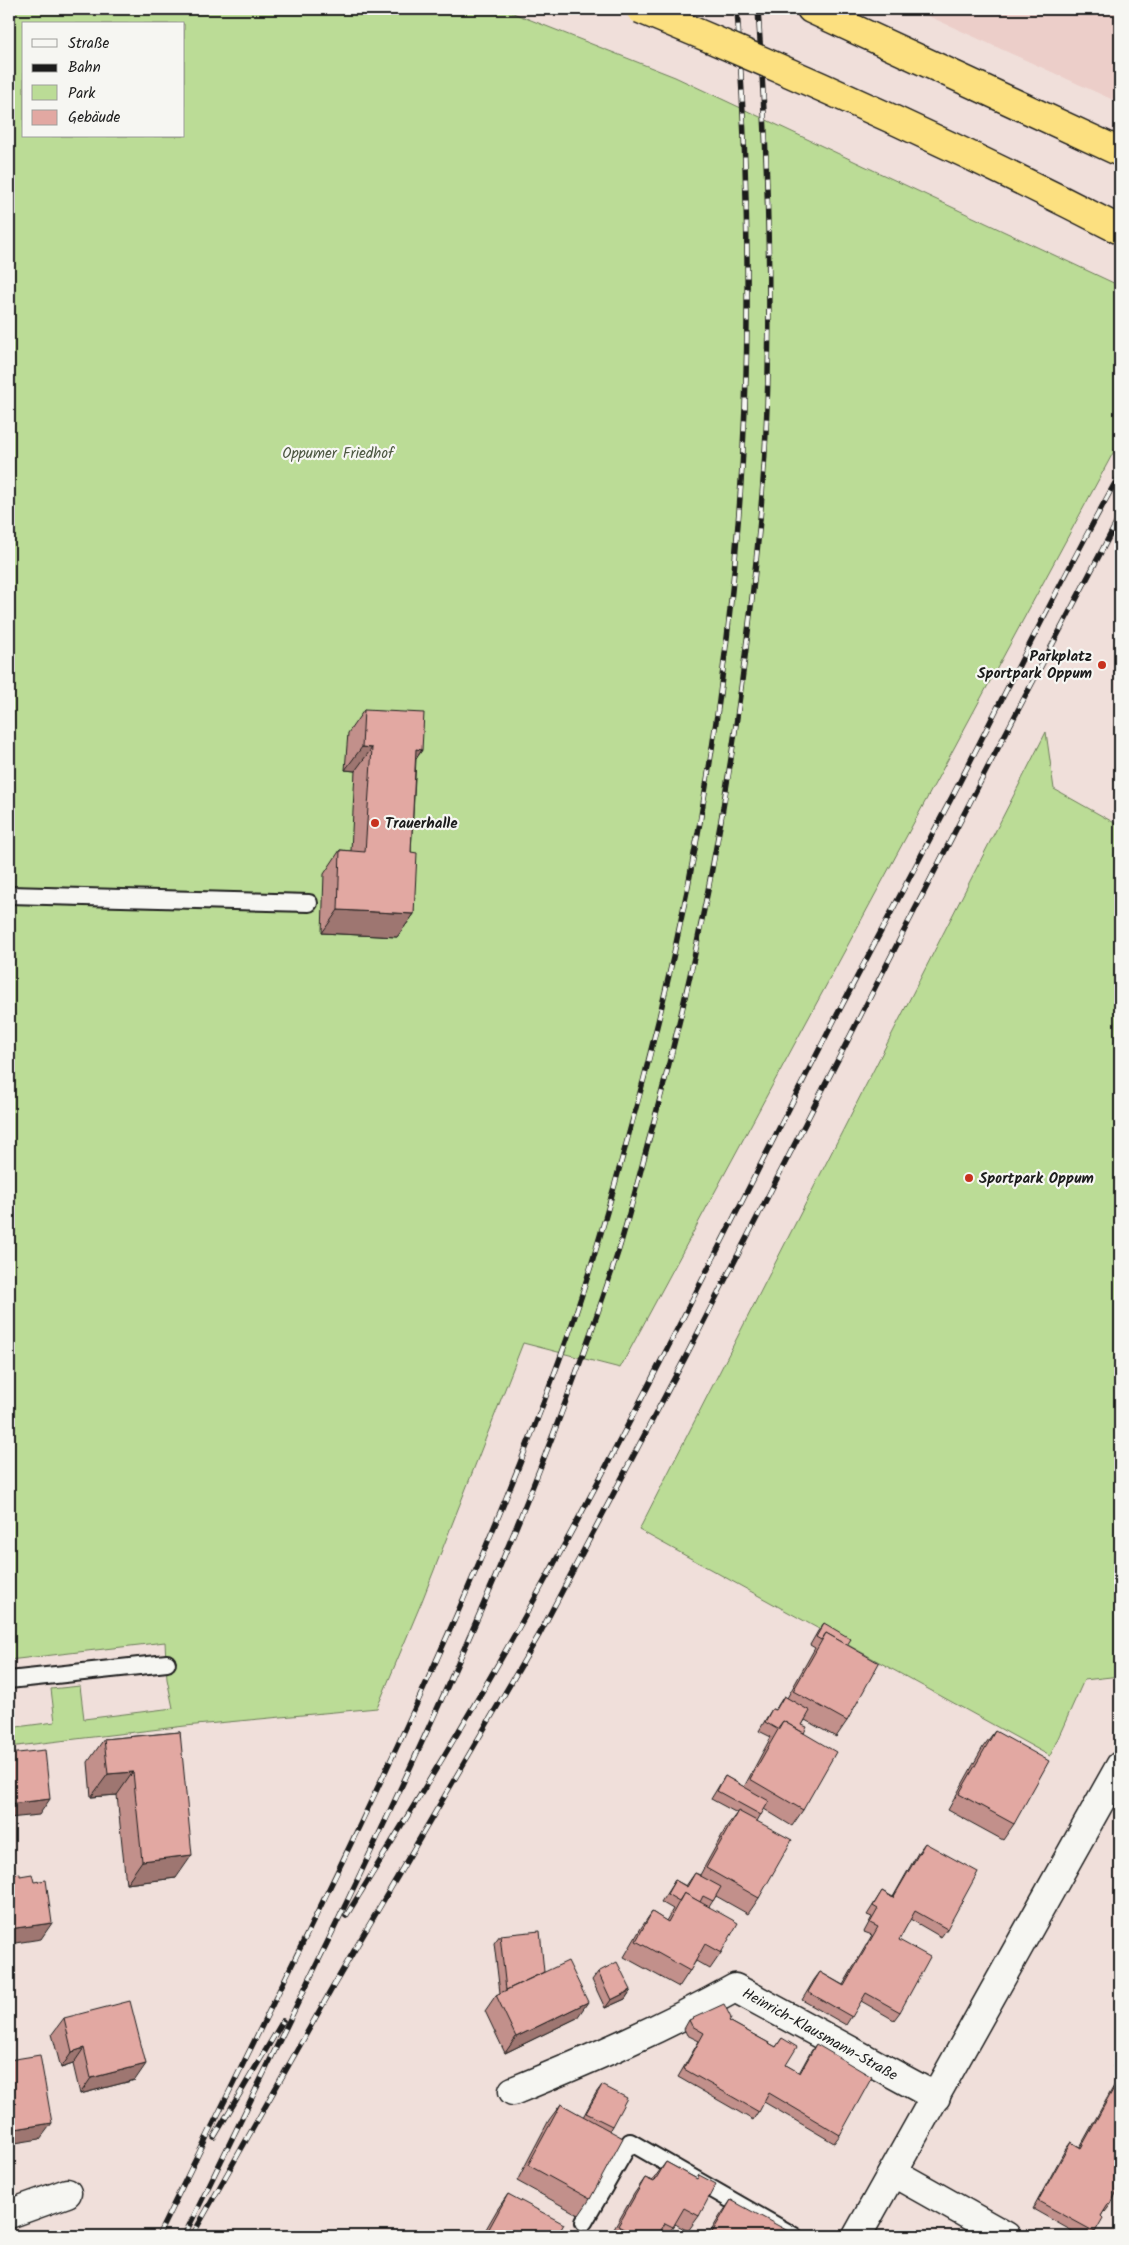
<svg xmlns="http://www.w3.org/2000/svg" width="1129" height="2245" font-family="Kalam,sans-serif">
<rect width="100%" height="100%" fill="#f0dfda"/>
<filter id="ink" filterUnits="userSpaceOnUse"><feTurbulence type="fractalNoise" baseFrequency=".02" numOctaves="2"/><feDisplacementMap in="SourceGraphic" scale="10" xChannelSelector="R" yChannelSelector="G"/><feConvolveMatrix kernelMatrix="1 2 1 2 8 2 1 2 1" color-interpolation-filters="sRGB"/></filter>
<g filter="url(#ink)">
<polygon fill="#eccec9" points="913,9 1120,9 1120,103"/>
<g fill="#bbdc96" stroke="#6c7c59" fill-rule="evenodd">
<path d="M 9,9 L 503,9 L 675,77 L 1120,286 L 1120,440 L 620,1368 L 523,1343 L 422,1601 L 377,1708 L 185,1726 L 9,1747 L 9,1728 L 55,1722 L 51,1689 L 80,1686 L 84,1719 L 173,1708 L 167,1679 L 165,1642 L 9,1660 ZM 24,24 L 184,24 L 184,136 L 24,136 Z"/>
<polygon points="1046,732 1054,789 1120,826 1120,1676 1084,1680 1050,1756 639,1530"/>
</g>
<g fill="none" stroke-linecap="round" stroke-linejoin="round">
<g stroke="#1c1c1c" stroke-width="20">
<g id="lane">
<polyline points="9,895 309,903"/>
<polyline points="9,1680 167,1663"/>
<polyline points="584,2222 630,2142 794,2236"/>
</g>
</g>
<g stroke="#1c1c1c" stroke-width="31">
<g id="street">
<path d="M 513,2091 C 589,2060 663,2028 735,1988 L 936,2097"/>
<polyline points="894,2173 1006,2236"/>
<polyline points="9,2214 67,2193"/>
<polyline points="857,2236 1120,1766"/>
</g>
</g>
<g stroke="#1c1c1c" stroke-width="31">
<polyline id="highway" points="811,9 1120,152"/>
</g>
<use href="#lane" stroke="#f6f6f2" stroke-width="16"/>
<use href="#street" stroke="#f6f6f2" stroke-width="28"/>
<use href="#highway" stroke="#fce080" stroke-width="28"/>
<g stroke="#1c1c1c" stroke-width="5.5">
<g id="rail">
<path d="M 346,1916 C 405,1821 464,1725 519,1627 C 632,1426 732,1218 838,1013 C 876,940 915,868 953,795 C 1008,688 1061,579 1120,474"/>
<polyline points="214,2137 283,2021"/>
<path d="M 158,2236 C 299,1948 449,1663 559,1361 C 585,1291 605,1220 625,1148 C 693,908 735,658 745,408 C 750,275 746,141 737,9"/>
<path d="M 184,2236 C 233,2138 280,2039 328,1941 C 437,1715 542,1488 619,1249 C 629,1216 638,1181 647,1147 C 689,996 721,843 741,688 C 753,595 764,501 767,407 C 772,274 767,142 758,9"/>
<polyline points="192,2236 334,1985 539,1635 685,1358 987,769 1120,516"/>
</g>
</g>
<use href="#rail" stroke="#f6f6f2" stroke-width="4" stroke-dasharray="11" stroke-linecap="butt"/>
<g stroke="#1c1c1c" stroke-width="31" stroke-linecap="butt">
<path id="highway-bridge" d="M 640,9 C 802,76 963,149 1120,230"/>
</g>
<use href="#highway-bridge" stroke="#fce080" stroke-width="28"/>
</g>
<g fill="#c2908b" stroke="#1c1c1c">
<polygon points="364,710 422,750 416,759 411,852 414,914 397,937 322,933 324,874 340,850 351,851 355,771 345,770 348,733"/>
<polygon points="824,1623 847,1645 847,1721 836,1737 805,1720 802,1725 804,1733 803,1810 792,1826 764,1809 757,1821 759,1898 748,1914 716,1896 709,1907 721,1953 710,1969 696,1961 679,1987 624,1957 641,1928 652,1912 666,1921 673,1909 661,1902 675,1880 686,1886 695,1873 700,1875 727,1826 737,1813 711,1799 725,1776 744,1787 771,1737 759,1731 767,1717 772,1709 775,1710 784,1696 787,1698 815,1648 810,1645 818,1631"/>
<polygon points="995,1731 1014,1824 1003,1840 948,1810 983,1747"/>
<polygon points="180,1732 176,1878 126,1884 117,1795 91,1797 88,1762 104,1739"/>
<polygon points="925,1843 947,1929 941,1937 910,1919 899,1940 900,2012 894,2020 861,2001 846,2025 802,2000 814,1980 820,1972 843,1985 872,1935 864,1932 872,1917 867,1915 882,1891 893,1897 919,1851"/>
<polygon points="500,1935 544,1972 577,2018 505,2053 485,2011 496,1995 500,1993 494,1943"/>
<polygon points="598,1972 631,1990 625,1999 605,2008 592,1980"/>
<polygon points="64,2018 135,2080 80,2094 73,2064 61,2068 52,2034"/>
<polygon points="689,2020 729,2021 776,2047 782,2038 786,2065 799,2073 810,2053 816,2044 840,2135 834,2143 764,2102 753,2120 678,2077 699,2041 687,2035 684,2029"/>
<polygon points="1120,2053 1120,2071 1113,2067"/>
<polygon points="1120,2075 1120,2184 1111,2204 1105,2212 1104,2211 1101,2216 1095,2232 1092,2236 1081,2236 1033,2209 1065,2150 1071,2142 1080,2147"/>
<polygon points="602,2085 612,2126 609,2131 590,2199 579,2215 517,2181 549,2120 561,2104 583,2117 596,2093"/>
<polygon points="666,2162 697,2179 699,2175 699,2216 688,2231 675,2224 667,2236 610,2236 634,2194 645,2178 652,2181"/>
<polygon points="508,2194 557,2236 482,2236 497,2210"/>
<polygon points="731,2200 785,2236 708,2236 720,2216"/>
</g>
<g fill="#9e7671" stroke="#1c1c1c">
<polygon points="362,747 372,748 355,771 345,770"/>
<polygon points="416,749 422,750 406,773"/>
<polygon points="338,910 414,914 397,937 322,933"/>
<polygon points="133,1772 117,1795 91,1797 108,1774"/>
<polygon points="50,1799 39,1815 9,1818 9,1804"/>
<polygon points="192,1855 176,1878 126,1884 142,1861"/>
<polygon points="52,1923 41,1939 9,1944 9,1929"/>
<polygon points="631,1990 625,1999 605,2008 611,2000"/>
<polygon points="588,2002 577,2018 505,2053 516,2037"/>
<polygon points="84,2048 73,2064 61,2068 72,2052"/>
<polygon points="146,2064 135,2080 80,2094 91,2078"/>
<polygon points="52,2123 40,2139 9,2144 9,2130"/>
</g>
<g fill="#e2a8a2" stroke="#1c1c1c">
<polygon points="364,710 424,713 422,750 416,749 411,852 417,853 414,914 338,910 340,850 365,852 372,748 362,747"/>
<polygon points="824,1623 851,1639 847,1645 826,1633 821,1640 816,1637"/>
<polygon points="826,1633 879,1663 847,1721 793,1691"/>
<polygon points="784,1696 810,1711 802,1725 807,1727 804,1733 783,1721 777,1729 765,1722 772,1709 776,1710"/>
<polygon points="783,1721 836,1752 803,1810 750,1779"/>
<polygon points="995,1731 1049,1761 1014,1824 959,1794"/>
<polygon points="180,1732 192,1855 142,1861 133,1772 108,1774 104,1739"/>
<polygon points="45,1750 50,1799 9,1804 9,1754"/>
<polygon points="725,1776 769,1801 761,1815 717,1791"/>
<polygon points="738,1811 792,1840 759,1898 706,1868"/>
<polygon points="925,1843 978,1872 947,1929 915,1911 899,1940 930,1957 900,2012 866,1993 852,2017 808,1992 820,1972 844,1986 878,1927 870,1923 878,1909 873,1906 882,1891 893,1898"/>
<polygon points="20,1873 20,1876 32,1874 34,1882 46,1880 52,1923 9,1929 9,1875"/>
<polygon points="695,1873 721,1887 713,1901 703,1896 700,1902 684,1893 679,1901 667,1894 675,1880 687,1887"/>
<polygon points="684,1893 738,1923 721,1953 705,1944 690,1971 636,1941 652,1912 668,1922"/>
<polygon points="540,1931 544,1972 506,1990 500,1935"/>
<polygon points="568,1961 588,2002 516,2037 496,1995"/>
<polygon points="617,1962 631,1990 611,2000 598,1972"/>
<polygon points="130,2001 146,2064 91,2078 84,2048 72,2052 64,2018"/>
<polygon points="724,2004 731,2018 729,2021 776,2047 782,2038 797,2047 786,2065 800,2073 816,2044 872,2077 840,2135 769,2093 759,2112 684,2069 704,2033 692,2026 689,2020"/>
<polygon points="40,2055 52,2123 9,2130 9,2060"/>
<polygon points="1120,2077 1120,2184 1111,2204 1109,2203 1101,2216 1103,2218 1095,2232 1038,2201 1071,2142 1081,2148"/>
<polygon points="602,2085 627,2098 612,2126 586,2113"/>
<polygon points="561,2104 623,2138 590,2199 528,2165"/>
<polygon points="666,2162 697,2179 699,2175 716,2184 699,2216 684,2208 673,2227 665,2223 658,2236 637,2236 618,2226 645,2178 654,2182"/>
<polygon points="508,2194 564,2224 557,2236 485,2236"/>
<polygon points="731,2200 788,2231 785,2236 710,2236"/>
<polygon points="960,2233 966,2236 958,2236"/>
<polygon points="20,2234 20,2236 9,2236"/>
</g>
</g>
<g fill="#c8321e" stroke="#f6f6f2" stroke-width="2">
<circle cx="1102" cy="665" r="5"/>
<circle cx="375" cy="823" r="5"/>
<circle cx="969" cy="1178" r="5"/>
</g>
<g text-anchor="middle" stroke-width="4.5" stroke-linejoin="round" paint-order="stroke">
<g font-size="15" fill="#4c5641" stroke="#f6f6f2">
<text x="338" y="458">Oppumer Friedhof</text>
</g>
<g font-size="15" font-weight="bold" fill="#1c1c1c" stroke="#f6f6f2" text-anchor="start">
<text x="1092" y="661" text-anchor="end">Parkplatz<tspan x="1092" dy="17">Sportpark Oppum</tspan></text>
<text x="385" y="828">Trauerhalle</text>
<text x="979" y="1183">Sportpark Oppum</text>
</g>
<g font-size="15" fill="#1c1c1c" stroke="#f6f6f2">
<text transform="translate(820 2034) rotate(29)" y="5">Heinrich-Klausmann-Straße</text>
</g>
</g>
<rect width="1129" height="2245" fill="none" stroke="#f6f6f2" stroke-width="30"/>
<rect x="15" y="15" width="1099" height="2215" fill="none" stroke="#1c1c1c" stroke-width="2" filter="url(#ink)"/>
<rect x="22" y="22" width="162" height="115" fill="#f6f6f2" stroke="#9f9f9c"/>
<rect x="32" y="39" width="25" height="8" fill="#f6f6f2" stroke="#9f9f9c"/>
<text x="68" y="48" font-size="15" fill="#1c1c1c">Straße</text>
<rect x="32" y="64" width="25" height="8" fill="#1c1c1c" stroke="#9f9f9c"/>
<text x="68" y="72" font-size="15" fill="#1c1c1c">Bahn</text>
<rect x="32" y="85" width="25" height="15" fill="#bbdc96" stroke="#9f9f9c"/>
<text x="68" y="98" font-size="15" fill="#1c1c1c">Park</text>
<rect x="32" y="110" width="25" height="15" fill="#e2a8a2" stroke="#9f9f9c"/>
<text x="68" y="122" font-size="15" fill="#1c1c1c">Gebäude</text>
</svg>
